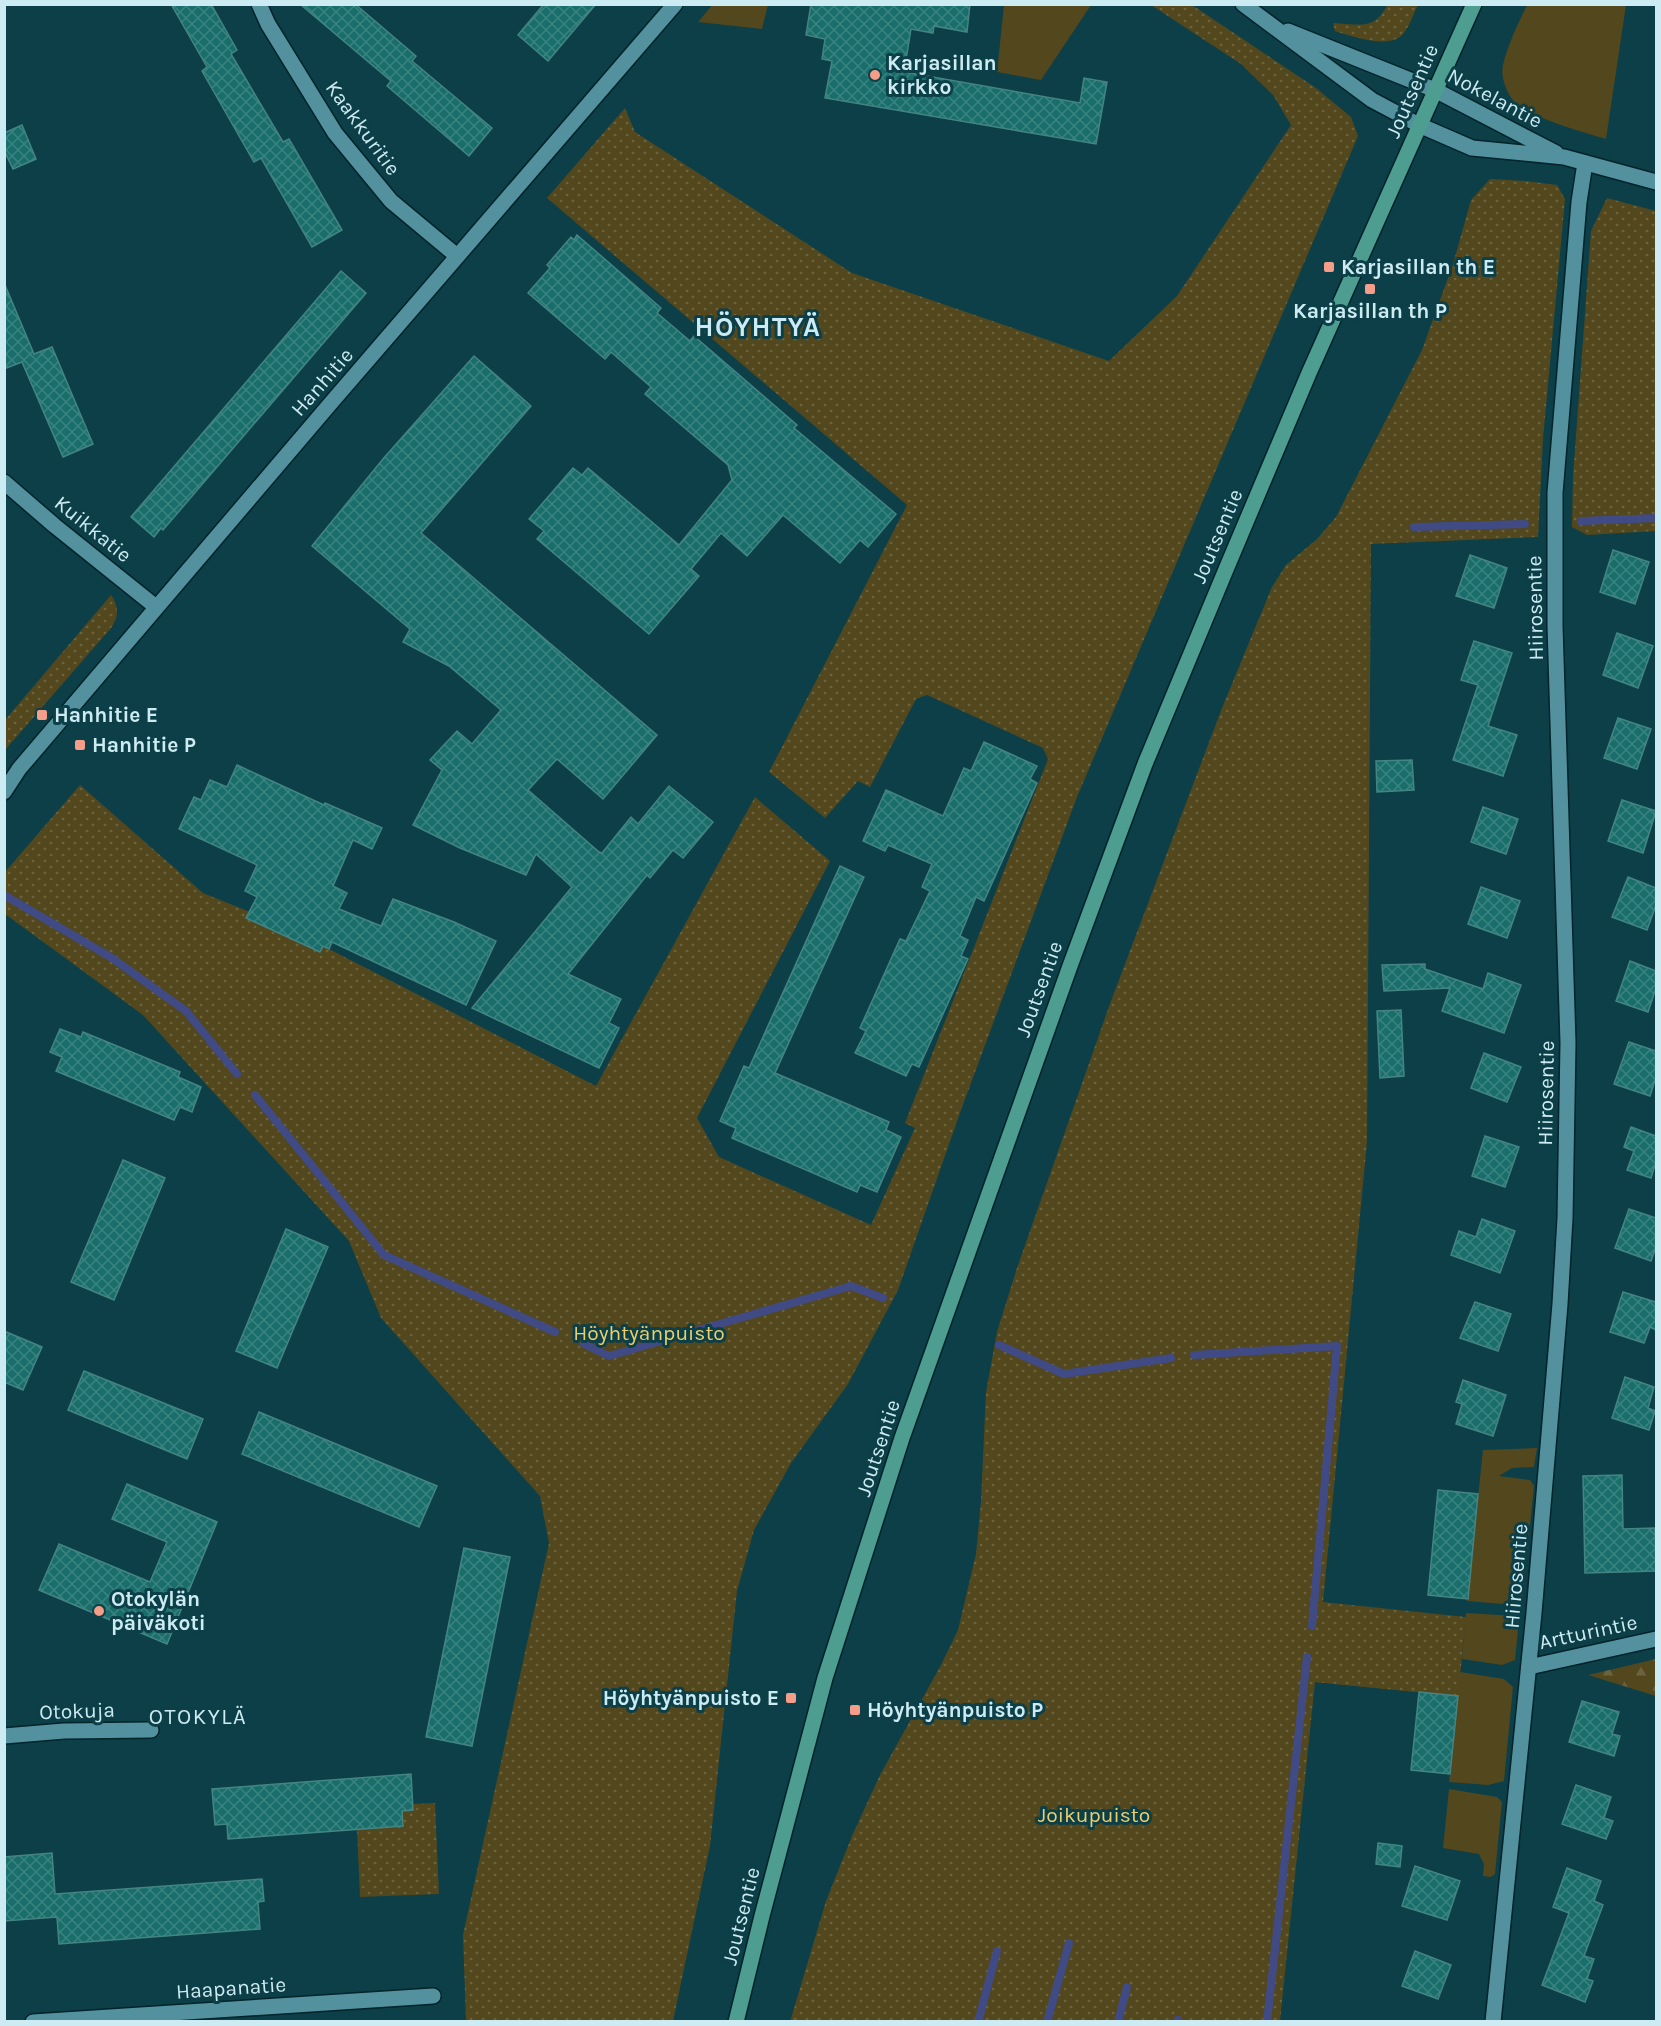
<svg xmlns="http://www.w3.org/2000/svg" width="1661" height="2026" font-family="Karla,sans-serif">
<defs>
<pattern id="forest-firs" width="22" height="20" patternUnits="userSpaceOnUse" patternTransform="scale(1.5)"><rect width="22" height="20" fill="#53471d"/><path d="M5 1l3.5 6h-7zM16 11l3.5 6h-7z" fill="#6b623e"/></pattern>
<pattern id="park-dots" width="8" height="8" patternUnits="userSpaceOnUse" patternTransform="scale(1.5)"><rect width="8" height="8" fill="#53471d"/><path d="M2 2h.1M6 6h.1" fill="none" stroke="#6b623e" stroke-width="1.8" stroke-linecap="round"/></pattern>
<pattern id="building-cross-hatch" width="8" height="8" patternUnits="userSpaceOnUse" patternTransform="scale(1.5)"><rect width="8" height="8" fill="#196e6c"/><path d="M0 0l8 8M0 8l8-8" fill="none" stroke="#398381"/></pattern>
</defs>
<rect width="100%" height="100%" fill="#0c3f48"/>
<g fill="#53471d">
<polygon points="713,4 768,4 768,5 762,29 698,22"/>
<polygon points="1004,5 1004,4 1091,5 1041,80 997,72"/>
<path d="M 1527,5 L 1626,5 L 1606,139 C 1579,131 1543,121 1519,106 C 1508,98 1500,79 1503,65 C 1508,44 1518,24 1527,5 Z"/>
<polygon points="1537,1448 1534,1467 1512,1468 1499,1476 1530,1480 1534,1486 1522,1602 1515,1605 1467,1601 1483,1450"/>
<polygon points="1466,1613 1517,1616 1519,1620 1515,1660 1502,1665 1462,1659"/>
<polygon points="1460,1672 1504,1679 1513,1687 1504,1781 1488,1785 1449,1782 1457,1696 1315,1682"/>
<polygon points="1449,1789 1497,1797 1502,1802 1495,1874 1491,1877 1483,1876 1484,1864 1479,1854 1443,1848"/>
</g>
<polygon fill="url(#forest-firs)" points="1656,1659 1656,1696 1588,1675"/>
<g fill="url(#park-dots)">
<polygon points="1151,5 1192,5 1316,88 1351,117 1358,136 1077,797 961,1110 898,1290 848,1384 791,1463 754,1530 737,1591 710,1846 673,2021 466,2021 463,1935 549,1543 540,1496 381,1318 349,1241 143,1015 5,914 5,872 80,785 203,893 250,912 247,919 319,952 323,946 329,949 596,1086 755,797 830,861 697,1118 719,1157 871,1225 915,1128 905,1123 1048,759 1043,748 927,695 916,699 870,787 858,781 825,818 769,772 907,505 547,198 625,108 635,132 852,273 1109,361 1177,296 1291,125 1273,95 1241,64"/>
<path d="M 1387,5 L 1418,5 C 1413,14 1410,26 1403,34 C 1390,50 1351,36 1335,31 L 1333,23 C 1358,24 1375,31 1387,5 Z"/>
<polygon points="1490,179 1526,181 1557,185 1565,199 1543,439 1538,537 1371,544 1367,1142 1323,1602 1466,1617 1458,1696 1315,1682 1280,2021 790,2022 826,1901 852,1836 880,1775 941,1665 958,1630 976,1554 981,1501 986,1392 997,1332 1017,1268 1111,1001 1222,708 1272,587 1286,565 1317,539 1336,517 1422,350 1453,264 1471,200"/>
<polygon points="1607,198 1656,211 1656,531 1587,535 1572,527 1573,477 1591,231"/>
<path d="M 111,595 C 119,607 119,616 111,628 L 5,750 L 5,720 Z"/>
<polygon points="435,1803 439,1894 360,1897 357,1829 402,1811 413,1810 413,1804"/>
</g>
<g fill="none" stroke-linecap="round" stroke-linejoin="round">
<g stroke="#404b85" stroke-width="8">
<polyline points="1581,521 1656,518"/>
<polyline points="1414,527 1525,524"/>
<polyline points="4,895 112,958 186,1011 237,1074"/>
<polyline points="255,1095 384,1255 555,1332"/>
<polyline points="584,1344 609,1356 851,1286 883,1298"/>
<polyline points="999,1345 1064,1374 1171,1358"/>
<polyline points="1194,1355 1337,1346 1312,1626"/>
<polyline points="978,2022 997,1951"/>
<polyline points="1047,2022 1069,1943"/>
<polyline points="1118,2022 1127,1987"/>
<polyline points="1178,2022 1178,2020"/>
<polyline points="1267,2022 1307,1657"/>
</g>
</g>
<g fill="url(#building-cross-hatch)" stroke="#448583" stroke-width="1.5">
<polygon points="171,4 211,4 237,50 231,54 283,142 289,139 342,230 312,247 261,158 254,162 202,71 207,67"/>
<polygon points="300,4 355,4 416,56 412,61 492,128 469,156 387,86 391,81"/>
<polygon points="544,4 596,4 548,61 518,35"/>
<polygon points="811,4 970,4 967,32 934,26 933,33 911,29 904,72 1080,103 1084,78 1107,82 1096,144 825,98 832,61 822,59 825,39 806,35"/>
<polygon points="22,125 36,159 13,169 4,150 4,133"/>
<polygon points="577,235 661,308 657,313 690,341 694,336 797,425 794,428 896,514 868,547 860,540 840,563 783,515 747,556 721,533 691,569 699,576 649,634 537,539 544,531 529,519 573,468 582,475 588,468 679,545 732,480 728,465 645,394 651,387 611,352 605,359 528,293 550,268 547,265 571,237 574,240"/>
<polygon points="341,271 366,293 163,530 161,528 154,537 131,517"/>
<polygon points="5,285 34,354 52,347 93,444 63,457 22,362 4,369"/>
<polygon points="474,356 531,406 421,533 657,735 603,799 557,759 528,790 599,852 602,853 631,817 638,824 669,786 713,822 683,858 673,850 650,878 647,875 568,974 621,999 609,1023 619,1028 599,1068 472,1008 572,887 536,854 526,875 460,848 413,825 442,770 430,760 457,731 472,744 501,710 449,666 403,642 410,629 312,546 383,459"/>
<polygon points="1613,550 1649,562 1635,604 1600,592"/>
<polygon points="1470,555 1507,568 1494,608 1456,596"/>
<polygon points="1617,633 1653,646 1638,688 1603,675"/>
<polygon points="1474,641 1512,653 1488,726 1517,735 1503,776 1453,760 1478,685 1461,680"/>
<polygon points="1618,718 1651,729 1637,769 1604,758"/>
<polygon points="984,742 1037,766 1030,779 1037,783 984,901 976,897 960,936 968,940 961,956 968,959 919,1067 912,1064 906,1076 855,1053 866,1031 860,1028 900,939 906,941 930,891 922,887 932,864 888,845 885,851 863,841 886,790 943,816 964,768 971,771"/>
<polygon points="1412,760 1414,790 1377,792 1376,761"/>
<polygon points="237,765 324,805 325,803 382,828 372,849 353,840 333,886 347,893 339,909 381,926 393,899 454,922 496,941 466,1005 332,942 329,949 323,946 320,952 246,918 257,897 245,891 257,865 179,829 194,797 201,800 210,780 227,787"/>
<polygon points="1622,800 1656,811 1643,853 1608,841"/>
<polygon points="1483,807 1518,819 1506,854 1471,842"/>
<polygon points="840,866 864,877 775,1073 889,1122 886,1130 901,1137 877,1192 860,1185 857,1192 732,1138 736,1128 720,1121 744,1066 749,1068"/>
<polygon points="1628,877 1656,888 1656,905 1647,930 1612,917"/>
<polygon points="1481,887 1520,901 1507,938 1468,924"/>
<polygon points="1630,961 1656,971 1656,988 1648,1012 1616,1001"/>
<polygon points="1425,964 1425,969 1483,989 1488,973 1521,985 1504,1033 1442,1011 1450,988 1384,991 1382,965"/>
<polygon points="1401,1010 1404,1076 1380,1078 1377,1011"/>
<polygon points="60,1029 81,1037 83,1032 180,1072 178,1077 201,1087 192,1112 180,1107 174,1120 56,1071 62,1057 50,1052"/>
<polygon points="1629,1042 1656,1051 1656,1077 1650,1096 1614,1084"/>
<polygon points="1484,1053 1521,1067 1507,1102 1471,1088"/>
<polygon points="1631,1127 1656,1136 1656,1162 1651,1178 1627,1170 1634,1151 1624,1147"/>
<polygon points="1485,1136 1519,1147 1505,1187 1472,1176"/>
<polygon points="123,1160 165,1178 114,1300 71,1282"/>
<polygon points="1629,1209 1656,1218 1656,1247 1651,1261 1615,1248"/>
<polygon points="1482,1219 1515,1231 1500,1273 1451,1255 1459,1231 1476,1237"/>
<polygon points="286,1229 328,1247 277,1368 236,1351"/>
<polygon points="1623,1292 1656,1302 1656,1330 1650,1327 1644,1343 1610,1332"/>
<polygon points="1475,1302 1511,1314 1498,1351 1460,1338"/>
<polygon points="4,1331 42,1347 23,1390 4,1382"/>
<polygon points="84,1371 203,1419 187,1459 68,1410"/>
<polygon points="1625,1377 1654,1387 1648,1408 1655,1411 1649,1430 1612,1418"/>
<polygon points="1463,1380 1506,1395 1493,1436 1456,1424 1462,1404 1456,1402"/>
<polygon points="259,1412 437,1486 419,1527 242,1454"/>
<polygon points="1622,1475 1623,1529 1655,1528 1656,1571 1585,1573 1583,1476"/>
<polygon points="127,1484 217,1522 167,1644 39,1590 59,1544 150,1582 167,1542 112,1519"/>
<polygon points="1438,1490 1478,1494 1468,1599 1428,1595"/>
<polygon points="464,1548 510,1557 472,1746 426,1737"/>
<polygon points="1419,1692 1458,1696 1450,1774 1411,1770"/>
<polygon points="1582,1701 1619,1712 1612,1734 1620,1736 1614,1756 1569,1742"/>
<polygon points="411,1774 413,1810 402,1811 403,1826 228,1839 227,1824 215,1825 212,1789"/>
<polygon points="1576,1785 1611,1797 1604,1818 1613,1821 1606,1839 1562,1824"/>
<polygon points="1378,1843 1402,1846 1400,1867 1376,1864"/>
<polygon points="52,1853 55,1894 262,1879 264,1901 258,1902 260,1929 59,1944 57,1917 4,1921 4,1857"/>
<polygon points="1415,1866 1460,1881 1447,1920 1402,1906"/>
<polygon points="1567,1868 1601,1881 1594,1901 1603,1905 1584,1956 1594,1959 1587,1979 1593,1981 1585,2002 1542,1985 1569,1913 1553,1907"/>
<polygon points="1415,1951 1451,1965 1438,1999 1402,1986"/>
</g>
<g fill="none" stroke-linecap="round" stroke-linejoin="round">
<g stroke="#02242a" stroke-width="18">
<g id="minor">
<polyline points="259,4 268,24 335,133 391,201 457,256"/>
<polyline points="1243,4 1372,100 1419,125"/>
<polyline points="1288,31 1435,90"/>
<polyline points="4,482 55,526 156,607"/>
<polyline points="4,792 19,769 330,404 675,4"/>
<polyline points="1529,1667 1656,1639"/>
<polyline points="4,1736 64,1731 151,1730"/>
<polyline points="33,2022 433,1996"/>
<polyline points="1493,2022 1534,1613 1560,1304 1565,1218 1568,1043 1555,626 1555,493 1579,202 1585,163"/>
</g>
</g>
<g stroke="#02242a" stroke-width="18">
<g id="tertiary">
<polyline points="1435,90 1556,153"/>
<polyline points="1419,125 1472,148 1564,157 1656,182"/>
</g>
</g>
<g stroke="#02242a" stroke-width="18">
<polyline id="secondary" points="736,2022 762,1916 825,1678 902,1438 1070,966 1145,764 1227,567 1309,373 1474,4"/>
</g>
<use href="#minor" stroke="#53919e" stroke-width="15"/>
<use href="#tertiary" stroke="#53919e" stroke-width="15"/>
<use href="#secondary" stroke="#4d9e90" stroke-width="15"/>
</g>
<g fill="#f49e8a" stroke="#0c3f48" stroke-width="2">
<circle cx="875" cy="75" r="6"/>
<rect x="1323" y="261" width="12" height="12" rx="3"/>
<rect x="1364" y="283" width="12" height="12" rx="3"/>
<rect x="36" y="709" width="12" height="12" rx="3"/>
<rect x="74" y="739" width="12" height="12" rx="3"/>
<circle cx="99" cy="1611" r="6"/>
<rect x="785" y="1692" width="12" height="12" rx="3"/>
<rect x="849" y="1704" width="12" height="12" rx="3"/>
</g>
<g text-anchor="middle" stroke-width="6" stroke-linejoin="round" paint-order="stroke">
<g font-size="21" font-weight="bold" fill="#cdebf2" stroke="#0c3f48" text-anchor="start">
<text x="887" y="70">Karjasillan<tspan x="887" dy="24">kirkko</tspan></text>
<text x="1341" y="274">Karjasillan th E</text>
<text x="1370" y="318" text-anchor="middle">Karjasillan th P</text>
<text x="54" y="722">Hanhitie E</text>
<text x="92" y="752">Hanhitie P</text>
<text x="111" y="1606">Otokylän<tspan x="111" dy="24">päiväkoti</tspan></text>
<text x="779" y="1705" text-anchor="end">Höyhtyänpuisto E</text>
<text x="867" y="1717">Höyhtyänpuisto P</text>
</g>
<g font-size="21" fill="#cdebf2" stroke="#0c3f48">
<text transform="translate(1412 91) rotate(-66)" y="7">Joutsentie</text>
<text transform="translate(1495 98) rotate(28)" y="7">Nokelantie</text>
<text transform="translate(363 128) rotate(54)" y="7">Kaakkuritie</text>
<text transform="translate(322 382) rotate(-49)" y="7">Hanhitie</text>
<text transform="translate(93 529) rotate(39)" y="7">Kuikkatie</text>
<text transform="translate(1217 536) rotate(-67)" y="7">Joutsentie</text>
<text transform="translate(1535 608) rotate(-91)" y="7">Hiirosentie</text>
<text transform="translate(1039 989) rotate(-70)" y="7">Joutsentie</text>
<text transform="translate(1546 1093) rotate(-89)" y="7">Hiirosentie</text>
<text transform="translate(878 1448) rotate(-72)" y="7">Joutsentie</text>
<text transform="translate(1516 1576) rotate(-85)" y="7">Hiirosentie</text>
<text transform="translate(1588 1632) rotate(-12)" y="7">Artturintie</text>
<text transform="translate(77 1711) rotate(-2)" y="7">Otokuja</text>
<text transform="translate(741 1916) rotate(-76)" y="7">Joutsentie</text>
<text transform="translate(231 1988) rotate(-4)" y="7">Haapanatie</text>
</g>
<g font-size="21" fill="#edcf6a" stroke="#0c3f48">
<text x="649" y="1340">Höyhtyänpuisto</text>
<text x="1094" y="1822">Joikupuisto</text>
</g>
<g font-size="22" letter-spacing="1.5" fill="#cdebf2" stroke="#0c3f48">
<text x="198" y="1724">OTOKYLÄ</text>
</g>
<g font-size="27" font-weight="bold" letter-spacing="1.5" fill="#cdebf2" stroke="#0c3f48">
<text x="758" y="336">HÖYHTYÄ</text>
</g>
</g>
<rect width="1661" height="2026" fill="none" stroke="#cdebf2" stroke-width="12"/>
</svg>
